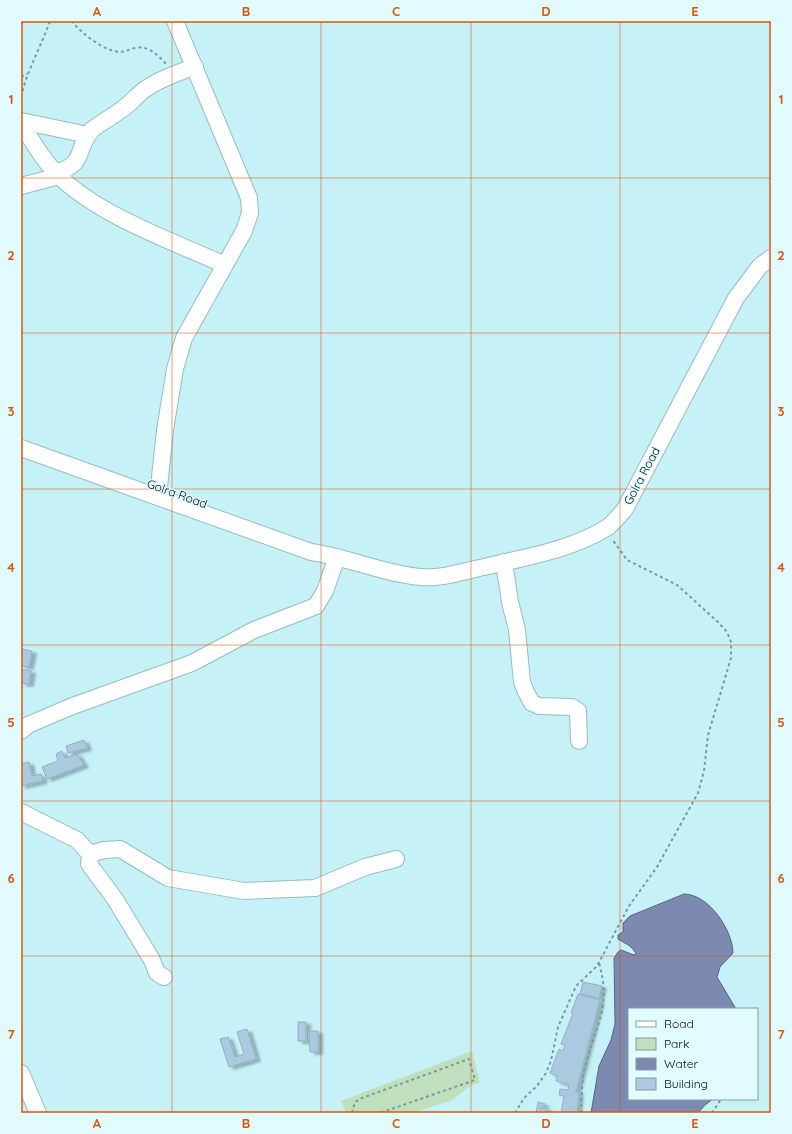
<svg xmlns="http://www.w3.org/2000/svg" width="792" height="1134" font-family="Quicksand,sans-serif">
<defs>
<filter id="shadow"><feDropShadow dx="4.5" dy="2.5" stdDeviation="1" flood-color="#0004"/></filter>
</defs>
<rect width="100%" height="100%" fill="#c5f1f7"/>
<polygon fill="#bfdfbd" points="472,1051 480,1083 470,1086 452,1100 413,1113 346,1113 341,1101"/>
<path fill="#7c89b1" stroke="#586582" d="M 684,894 C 709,894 733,931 733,953 L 720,967 L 717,977 L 736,1009 L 629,1009 L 629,1099 L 713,1099 L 705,1105 L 698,1113 L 591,1113 L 599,1066 L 611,1040 L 615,1024 L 614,958 L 618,952 L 621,950 L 634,955 L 636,953 L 630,946 L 618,939 L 618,935 L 623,932 L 623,923 L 630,916 Z"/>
<g fill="#abcae0" stroke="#91b0c5" filter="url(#shadow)">
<polygon points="21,649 32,651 29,667 21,666"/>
<polygon points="21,669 31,671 29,684 21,683"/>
<polygon points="84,740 87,748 68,753 66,746"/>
<polygon points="62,751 65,758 77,754 84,765 47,779 42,767 58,761 56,754"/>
<polygon points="29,762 32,776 41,774 43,781 21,786 21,764"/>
<polygon points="583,982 602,986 599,998 580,994"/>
<polygon points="578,994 600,1000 576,1092 579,1092 577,1113 561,1113 564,1096 559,1095 560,1089 568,1090 569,1085 556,1081 557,1076 550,1073 559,1049 563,1051 565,1045 561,1044 573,1013 571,1013"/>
<rect x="298" y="1022" width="8" height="19"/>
<polygon points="247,1029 256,1059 229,1067 220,1039 228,1037 235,1057 244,1054 237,1032"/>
<polygon points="309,1031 318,1031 318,1052 310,1052"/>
<polygon points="538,1102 545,1104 544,1106 540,1106 540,1109 547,1108 545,1111 549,1110 549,1112 555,1113 536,1113"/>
</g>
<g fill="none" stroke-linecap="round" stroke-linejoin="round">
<g stroke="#94bec4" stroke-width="18">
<g id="minor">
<polyline points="21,121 88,135"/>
<path d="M 21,125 C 33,140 42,160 57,174 C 97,215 172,241 225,265"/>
<path d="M 55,173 C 88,164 74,148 93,129 C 102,122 112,117 121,110 C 131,104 137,94 147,88 C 161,78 179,73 195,66"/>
<polyline points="21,186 59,176"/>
<path d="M 21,448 L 311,552 C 348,557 383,574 421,577 C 442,579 464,571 484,567 C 525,557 572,550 608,527 C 614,522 620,515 625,509 L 736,298 L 760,266 L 771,258"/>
<polyline points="158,496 165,430 175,369 184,338 244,231 250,213 249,198 175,21"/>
<polyline points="504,562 510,602 517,630 522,682 526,692 532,703 539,706 572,707 578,711 579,741"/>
<polyline points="21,731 28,725 70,707 192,663 254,630 316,606 325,591 337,557"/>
<polyline points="21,812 77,840 90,854 89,864 115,899 152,960 157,973 164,977"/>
<polyline points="90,854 104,850 120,849 168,878 244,891 315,888 365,867 396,859"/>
<polyline points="21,1073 38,1113"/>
</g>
</g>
<g stroke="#799a9e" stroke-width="2" stroke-dasharray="3 3" stroke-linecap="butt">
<path d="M 71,21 C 82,33 103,51 120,52 C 125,52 130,49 135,48 C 148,45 158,55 166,64"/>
<polyline points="21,77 27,74"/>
<path d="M 21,97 C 27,70 41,47 50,21"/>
<polyline points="352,1113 355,1102 362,1098 469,1059 475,1080 380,1113"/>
<polyline points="515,1113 524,1098 537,1086 546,1073 551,1061 558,1027 576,986 597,966 629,906 657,867 698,793 704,771 708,735 731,658 731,642 727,632 718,622 677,585 627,560 612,539"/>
<path d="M 581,1113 C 582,1098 581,1082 585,1067 C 595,1026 612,1008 599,963"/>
<polyline points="712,1113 721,1099"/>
</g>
<use href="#minor" stroke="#fff" stroke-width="16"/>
</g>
<path fill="none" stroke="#dd550c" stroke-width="1" stroke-opacity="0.55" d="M 172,21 L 172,1113M 321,21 L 321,1113M 471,21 L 471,1113M 620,21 L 620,1113M 21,178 L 771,178M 21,333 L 771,333M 21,489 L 771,489M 21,645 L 771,645M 21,801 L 771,801M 21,956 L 771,956"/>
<g text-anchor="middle" stroke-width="3" stroke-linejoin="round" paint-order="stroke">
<g font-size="12" fill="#031114" stroke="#e1fbfe">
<text transform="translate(642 476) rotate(-62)" y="4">Golra Road</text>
<text transform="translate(177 494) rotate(20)" y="4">Golra Road</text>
</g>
</g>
<rect width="792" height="1134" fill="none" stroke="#e1fbfe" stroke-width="44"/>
<rect x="628" y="1008" width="130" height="92" fill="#e1fbfe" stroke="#889da0"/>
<rect x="636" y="1021" width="20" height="6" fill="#ffffff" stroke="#889da0"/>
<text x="664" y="1028" font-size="12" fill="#031114">Road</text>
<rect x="636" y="1038" width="20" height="12" fill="#bfdfbd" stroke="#889da0"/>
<text x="664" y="1048" font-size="12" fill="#031114">Park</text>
<rect x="636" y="1058" width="20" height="12" fill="#7c89b1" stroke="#889da0"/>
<text x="664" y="1068" font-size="12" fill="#031114">Water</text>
<rect x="636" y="1078" width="20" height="12" fill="#abcae0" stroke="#889da0"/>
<text x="664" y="1088" font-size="12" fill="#031114">Building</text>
<rect x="22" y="22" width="748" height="1090" fill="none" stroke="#dd550c" stroke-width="1.5"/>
<g font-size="13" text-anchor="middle" font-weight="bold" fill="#dd550c">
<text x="97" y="16">A</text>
<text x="246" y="16">B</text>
<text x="396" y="16">C</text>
<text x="546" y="16">D</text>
<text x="695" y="16">E</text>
<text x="11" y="104">1</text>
<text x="781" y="104">1</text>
<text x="11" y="260">2</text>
<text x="781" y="260">2</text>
<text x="11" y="416">3</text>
<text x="781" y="416">3</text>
<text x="11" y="572">4</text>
<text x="781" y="572">4</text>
<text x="11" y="727">5</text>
<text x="781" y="727">5</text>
<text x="11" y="883">6</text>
<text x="781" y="883">6</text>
<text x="11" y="1039">7</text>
<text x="781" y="1039">7</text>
<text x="97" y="1128">A</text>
<text x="246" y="1128">B</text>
<text x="396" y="1128">C</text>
<text x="546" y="1128">D</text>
<text x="695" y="1128">E</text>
</g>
</svg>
